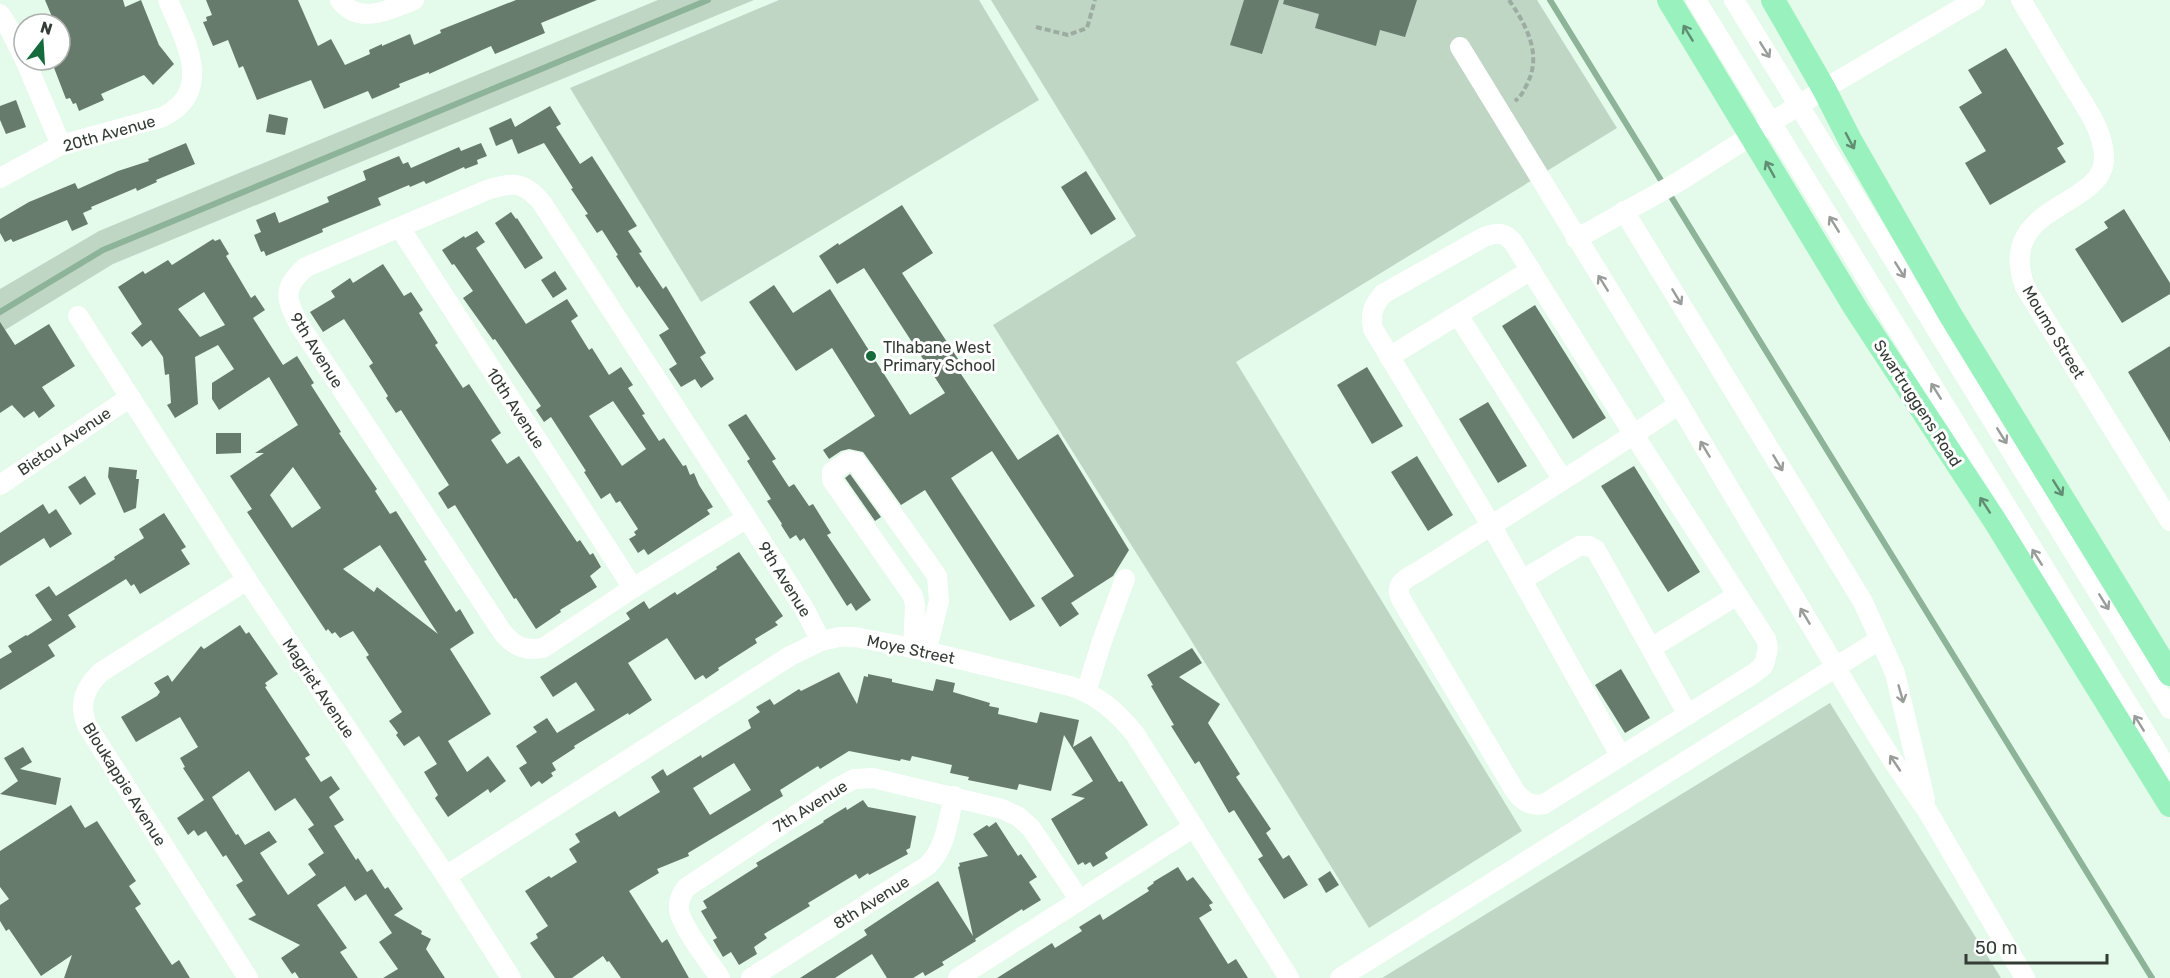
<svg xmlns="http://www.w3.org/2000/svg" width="2170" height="978" font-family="Rubik,sans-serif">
<rect width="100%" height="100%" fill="#e4faea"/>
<g fill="#bfd6c5">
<polygon points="658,0 754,0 113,264 0,333 0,289 99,231"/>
<polygon points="779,0 979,0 1039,100 701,302 570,88"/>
<polygon points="991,0 1537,0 1617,128 1236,362 1522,831 1369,928 1186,632 993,325 1136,236"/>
<polygon points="1830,703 2001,978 1382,978"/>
</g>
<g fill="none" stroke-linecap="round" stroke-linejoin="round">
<g stroke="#8db398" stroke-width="6">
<polyline points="1550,0 2152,978"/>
<polyline points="0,312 103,250 708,0"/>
</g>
</g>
<g fill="#677b6c" fill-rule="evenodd">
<polygon points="45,0 123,0 125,7 141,0 159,45 174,64 153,85 144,75 101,94 104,100 79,111 76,103 73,104 70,98 66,99 51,60 60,60 60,24 55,24"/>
<polygon points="206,0 298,0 318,46 331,39 345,65 370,54 369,50 382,44 382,46 410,34 414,45 441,33 440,30 516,0 597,0 541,23 545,33 495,54 491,46 429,74 429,72 399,84 400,87 372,99 368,91 324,109 311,80 257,100 243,66 239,68 228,40 213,46 203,22 207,21 206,17 212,15"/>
<polygon points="1244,0 1279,0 1262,54 1230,45"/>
<polygon points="1284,0 1417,0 1405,37 1380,30 1376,46 1315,28 1319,14 1283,4"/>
<polygon points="2006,48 2064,144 2057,148 2066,162 1990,205 1965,163 1986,151 1959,107 1982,93 1968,70"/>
<polygon points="16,100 26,127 6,134 0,120 0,106"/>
<polygon points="550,106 561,124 556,127 580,164 592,156 637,226 628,231 642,252 639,253 663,289 666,286 706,353 700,357 714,379 701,388 695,379 681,387 669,369 677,364 659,335 669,329 639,286 637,288 616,256 618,255 602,230 597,233 585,215 588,214 571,189 573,188 544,143 518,154 512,139 496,146 489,128 511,118 515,127"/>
<polygon points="269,114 288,118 285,135 266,132"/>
<polygon points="186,143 195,164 156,180 157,182 137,191 136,188 91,207 92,209 83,213 88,224 72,231 67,220 13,242 11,239 5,242 0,233 0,219 29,202 75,183 78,189 118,171 149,161 148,159"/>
<polygon points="481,143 487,156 477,160 478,164 465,169 464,167 426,184 424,181 410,187 409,185 378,198 381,205 322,229 323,232 266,256 264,251 261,252 254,235 261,232 256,220 275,212 279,223 329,202 327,197 366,180 363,171 399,156 403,164 408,162 411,168 459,147 461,151"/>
<polygon points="1086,171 1116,219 1091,235 1061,187"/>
<polygon points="902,205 933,253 902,273 962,365 957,368 1018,460 1058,434 1129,550 1113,576 1071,603 1079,614 1060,627 1041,598 1074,576 992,451 951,478 1035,606 1010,621 925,490 901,505 863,452 849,449 841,451 829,459 823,450 875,416 832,348 796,371 749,302 774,285 793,313 830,289 910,415 945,393 864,268 837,284 819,256 838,243 839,245"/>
<polygon points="2124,209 2170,283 2170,294 2122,323 2075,249 2108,228 2104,222"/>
<polygon points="511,212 516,219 517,218 543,258 525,269 495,223"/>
<path d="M 477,231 L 485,242 L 476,248 L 526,324 L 567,299 L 578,316 L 571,321 L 589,350 L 592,348 L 609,375 L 621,367 L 633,385 L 628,388 L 645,414 L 642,415 L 659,441 L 664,438 L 683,466 L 686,465 L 690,475 L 694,473 L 699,485 L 713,507 L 707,510 L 710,514 L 648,555 L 644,549 L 638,553 L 629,539 L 636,535 L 634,532 L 638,529 L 620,501 L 616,503 L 610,493 L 601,499 L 584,472 L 586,471 L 551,417 L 544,422 L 536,410 L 541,406 L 495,339 L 493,340 L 463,298 L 473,291 L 454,264 L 452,265 L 442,250 L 464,236 L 465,238 ZM 613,401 L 646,449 L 622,466 L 589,416 Z"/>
<path d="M 213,239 L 215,241 L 220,239 L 229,254 L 226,256 L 251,298 L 255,295 L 265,310 L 253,318 L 283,365 L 297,356 L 314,383 L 311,385 L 341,432 L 339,433 L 377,489 L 375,491 L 390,514 L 396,511 L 427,560 L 424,561 L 456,612 L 460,609 L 473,631 L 474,633 L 450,649 L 491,714 L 448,741 L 467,772 L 488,756 L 506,781 L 490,793 L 488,789 L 448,817 L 435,798 L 438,795 L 424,772 L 437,764 L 419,736 L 404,746 L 396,735 L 398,733 L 389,721 L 402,712 L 366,657 L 369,655 L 353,631 L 340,638 L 335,632 L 332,634 L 328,629 L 326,631 L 247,512 L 252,509 L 230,476 L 264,453 L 255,453 L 298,425 L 269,377 L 219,410 L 212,399 L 212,383 L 234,369 L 218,345 L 195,357 L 198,404 L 175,418 L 167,405 L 171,403 L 169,374 L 165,375 L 163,357 L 151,340 L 142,347 L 131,333 L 142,324 L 118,287 L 143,271 L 145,274 L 168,260 L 172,265 ZM 204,292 L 225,325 L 200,337 L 178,309 ZM 293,467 L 321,508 L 292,528 L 270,495 ZM 380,545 L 438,634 L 377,587 L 374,592 L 343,569 Z"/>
<polygon points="383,264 404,296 411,292 423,310 419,313 438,343 435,345 463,388 469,384 501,433 491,440 507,464 519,456 577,542 580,540 590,555 593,553 601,567 590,576 597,587 560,610 561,612 536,629 516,598 514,599 455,505 448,509 438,493 449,485 401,410 396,413 386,398 388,396 369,366 373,363 344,319 323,332 310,312 335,297 331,291 350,278 353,283"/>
<polygon points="555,271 567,289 553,298 541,280"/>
<polygon points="1535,305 1606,418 1573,439 1502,326"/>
<polygon points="0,322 15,345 49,324 75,366 42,387 55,406 39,418 34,411 24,418 12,405 0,413"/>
<polygon points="2170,346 2170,442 2128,372"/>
<polygon points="1367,367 1403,426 1372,444 1337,385"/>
<polygon points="1488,402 1527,466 1498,483 1459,419"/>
<polygon points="746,414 776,459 772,461 789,487 794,484 809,506 813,504 831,533 827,535 871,600 856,611 851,603 847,606 804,538 800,541 796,535 790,539 781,525 782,524 767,501 771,499 747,461 750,459 728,425"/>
<polygon points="216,433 241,433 241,453 216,454"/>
<polygon points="1417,456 1453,515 1428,531 1391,472"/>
<polygon points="1634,466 1700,572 1668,592 1601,486"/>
<polygon points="109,467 137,470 136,479 139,479 136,508 124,513 108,477"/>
<polygon points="850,474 881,517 875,521 845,478"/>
<polygon points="85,476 96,494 80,505 68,487"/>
<polygon points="43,504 49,514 56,509 72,534 50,548 44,538 0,566 0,533"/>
<polygon points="164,513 186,547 181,550 190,564 140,594 134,584 131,586 126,579 68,615 76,627 48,645 55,656 0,690 0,659 12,652 8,646 26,635 27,636 52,620 35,595 49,586 56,596 115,559 114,557 144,538 139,529"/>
<polygon points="739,552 783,616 775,622 778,625 755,639 757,643 718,668 719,670 706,679 703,675 695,680 667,638 628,663 652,700 629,715 628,713 574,746 575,748 552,763 556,770 551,773 553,776 542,784 539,781 531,787 519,768 527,763 516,746 537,732 533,727 547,718 557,733 595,710 576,682 553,697 540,677 630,619 626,613 644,601 649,609 675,592 677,595 717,569 716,567"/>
<path d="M 240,625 L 246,634 L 249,632 L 278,674 L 265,683 L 267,686 L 265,687 L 310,755 L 305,758 L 321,782 L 331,776 L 340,789 L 329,797 L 344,820 L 334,826 L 356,860 L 358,858 L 367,872 L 372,869 L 385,889 L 388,887 L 403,909 L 394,915 L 422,931 L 421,934 L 431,939 L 426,949 L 445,978 L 383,978 L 398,969 L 379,942 L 392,933 L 366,894 L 355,901 L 345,886 L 317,905 L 347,948 L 340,952 L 358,978 L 299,978 L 295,972 L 292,974 L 281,958 L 300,945 L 248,919 L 256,915 L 236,885 L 243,881 L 226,855 L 223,857 L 206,831 L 198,836 L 194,830 L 188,835 L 177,818 L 204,800 L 183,768 L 185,767 L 180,758 L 198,747 L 180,717 L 136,742 L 121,717 L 157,696 L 160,692 L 154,683 L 168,675 L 172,682 L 201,646 L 204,649 ZM 249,771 L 275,811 L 295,798 L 314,825 L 308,829 L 324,853 L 308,864 L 316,875 L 288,895 L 260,853 L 277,842 L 269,831 L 245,845 L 238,834 L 236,835 L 212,797 Z"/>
<polygon points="1192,648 1202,663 1179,677 1220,704 1208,723 1240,774 1236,777 1271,829 1266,833 1283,859 1289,855 1308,885 1284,899 1258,859 1263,856 1234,810 1229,813 1199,761 1195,764 1171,726 1174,725 1151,686 1153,685 1147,675"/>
<polygon points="1621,669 1650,718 1625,733 1595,685"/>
<path d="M 839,672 L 857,704 L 864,676 L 868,677 L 868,674 L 892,679 L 892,682 L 933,691 L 936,679 L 955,683 L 953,692 L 990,703 L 989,706 L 999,708 L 998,714 L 1037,723 L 1040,712 L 1079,720 L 1073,747 L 1091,736 L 1119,782 L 1122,781 L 1148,825 L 1105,853 L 1108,858 L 1093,867 L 1090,862 L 1085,865 L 1083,862 L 1078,865 L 1051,819 L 1085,798 L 1071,795 L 1093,781 L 1064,735 L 1051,791 L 1019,784 L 1017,790 L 968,780 L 969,777 L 950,773 L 952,765 L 912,756 L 910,761 L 901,759 L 900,761 L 849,751 L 820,769 L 818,766 L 780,790 L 783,796 L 688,853 L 689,856 L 657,869 L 659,873 L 629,891 L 662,943 L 667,939 L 689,978 L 621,978 L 609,961 L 607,962 L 603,956 L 572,978 L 555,978 L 530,943 L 538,938 L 536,934 L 548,926 L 525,891 L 549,876 L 551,878 L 577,862 L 569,849 L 580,842 L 575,834 L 615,811 L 619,817 L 660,792 L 651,777 L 663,769 L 667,776 L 701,755 L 702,758 L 751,728 L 748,720 L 760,712 L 756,707 L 770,699 L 774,705 L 799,689 L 801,691 ZM 734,763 L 751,790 L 710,815 L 693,788 Z"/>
<polygon points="23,747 32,762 20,769 61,778 56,805 0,794 18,781 4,758"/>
<polygon points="863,800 868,807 916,816 910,848 906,850 908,854 869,875 868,873 859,879 856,874 808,903 810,906 764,934 767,938 754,947 757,954 739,965 731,952 723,957 713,940 717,938 701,911 707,908 703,901 758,866 756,863 824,822 823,821 846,807 847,810"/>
<polygon points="71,805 85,828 97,821 136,881 129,886 141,904 135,908 172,965 179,960 190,978 64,978 72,955 41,976 9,929 6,931 0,921 0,905 9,899 0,887 0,851"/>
<polygon points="996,822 1018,856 1021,854 1037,877 1029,882 1041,900 1023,911 1022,909 975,939 976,941 942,962 944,965 925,976 923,972 913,978 887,978 872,954 835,978 800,978 867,935 864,930 938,881 973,936 958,867 960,866 959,863 988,856 973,834 987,825 989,827"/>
<polygon points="1178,867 1187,881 1193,877 1213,903 1209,905 1212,910 1199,918 1228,964 1236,959 1248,978 997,978 1052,943 1055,948 1082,931 1079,927 1100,914 1103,920 1149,891 1147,888 1154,883 1153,882"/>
<polygon points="1330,871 1339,885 1326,893 1318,879"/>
</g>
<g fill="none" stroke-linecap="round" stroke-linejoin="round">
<g stroke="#9caca0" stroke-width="4" stroke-dasharray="6 3" stroke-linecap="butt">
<path d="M 1509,0 C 1527,26 1543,56 1526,86 C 1523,93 1520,97 1515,101"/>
<polyline points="1036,27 1068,35 1087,28 1095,0"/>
</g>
<g stroke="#fff" stroke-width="20">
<path d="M 340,0 C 359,26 391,9 414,0"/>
<polyline points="1696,0 2170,773"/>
<polyline points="1734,0 2170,709"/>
<path d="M 2021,0 C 2037,26 2052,52 2068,78 C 2082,102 2103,128 2104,156 C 2107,209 1994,202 2025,287 L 2170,521"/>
<polyline points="0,14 10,30 24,58"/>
<polyline points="1460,47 1679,404 1863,713 1893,761 1928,812 2025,978"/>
<polyline points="25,60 61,145"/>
<path d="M 0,178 L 61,145 L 163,117 C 215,90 185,41 168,0"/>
<polyline points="1624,211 1863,602 1895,673 1925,800"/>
<polyline points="400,228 633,588"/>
<polyline points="1576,239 1680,181 1824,89 1975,0"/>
<polyline points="1458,315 1563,480"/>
<polyline points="78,316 247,580 446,876 511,978"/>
<polyline points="1389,357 1531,270"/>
<polyline points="0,485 129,398"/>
<path d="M 747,518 L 633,588 L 543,648 C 525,651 515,647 503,633 L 300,326 C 286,300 281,288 306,267 L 487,190 C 513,182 524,181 542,203 L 747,518 L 805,610 L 821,641"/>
<path d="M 247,580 L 101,672 C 84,688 78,706 88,727 L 248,978"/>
<polyline points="1522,580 1579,546 1589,546 1596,550 1688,715"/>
<polyline points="913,648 915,605 913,596 832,480 832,472 848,461 856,462 937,576 939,601 926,652"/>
<polyline points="1651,648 1736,596"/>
<polyline points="1086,692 1102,641 1125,579"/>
<path d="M 1620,755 L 1491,525 L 1373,329 C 1370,313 1373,306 1383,294 L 1484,237 C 1497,232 1504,232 1513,242 L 1634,435 L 1766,639 L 1768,648 L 1765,661 L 1763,666 L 1753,674 L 1544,804 C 1531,807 1522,801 1515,791 L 1402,601 C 1394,586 1402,580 1416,573 C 1504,517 1593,463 1679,404"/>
<path d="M 446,876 L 790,656 L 821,641 L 839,637 L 855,637 L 913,648 L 1070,686 C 1098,695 1116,711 1135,734 L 1289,978"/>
<path d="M 720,978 C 710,963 680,925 679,909 C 678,900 682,893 687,887 L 837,788 L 854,779 L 873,778 L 1002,809 L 1019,817 L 1031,828 L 1079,899"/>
<path d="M 751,978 L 927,866 C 946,848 948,821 954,796"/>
<polyline points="958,978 1194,827"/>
<polyline points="1340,978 1879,640"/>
</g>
<g stroke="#99f2be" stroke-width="24">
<polyline points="1669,0 1856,309 1995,521 2170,805"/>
<polyline points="1773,0 1824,89 1850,140 1951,316 2170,674"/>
</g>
</g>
<defs><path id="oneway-shaft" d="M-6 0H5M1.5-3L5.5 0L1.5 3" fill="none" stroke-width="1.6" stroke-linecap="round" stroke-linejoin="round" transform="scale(1.5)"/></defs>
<g stroke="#618d73">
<use href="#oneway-shaft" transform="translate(1688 33) rotate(-121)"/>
<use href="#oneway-shaft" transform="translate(1850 141) rotate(62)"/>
<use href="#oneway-shaft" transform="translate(1770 169) rotate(-119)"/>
<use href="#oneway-shaft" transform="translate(2058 488) rotate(58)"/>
<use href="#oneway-shaft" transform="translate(1985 505) rotate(-123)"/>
</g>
<g stroke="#999d9a">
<use href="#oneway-shaft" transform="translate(1765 50) rotate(58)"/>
<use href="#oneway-shaft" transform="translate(1834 224) rotate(-122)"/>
<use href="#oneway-shaft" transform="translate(1900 270) rotate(58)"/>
<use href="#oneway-shaft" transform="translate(1603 283) rotate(-122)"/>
<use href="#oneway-shaft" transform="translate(1677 297) rotate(59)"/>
<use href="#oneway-shaft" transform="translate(1936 391) rotate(-122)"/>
<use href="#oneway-shaft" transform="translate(2002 436) rotate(58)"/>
<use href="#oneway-shaft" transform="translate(1705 449) rotate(-121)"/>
<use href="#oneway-shaft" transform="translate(1778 463) rotate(59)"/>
<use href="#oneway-shaft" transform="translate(2037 557) rotate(-122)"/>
<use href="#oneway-shaft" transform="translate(2104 602) rotate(58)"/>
<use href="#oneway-shaft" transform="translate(1805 616) rotate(-121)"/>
<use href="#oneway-shaft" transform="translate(1901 694) rotate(74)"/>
<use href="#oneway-shaft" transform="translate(2139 723) rotate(-122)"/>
<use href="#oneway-shaft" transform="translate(1895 763) rotate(-124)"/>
</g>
<circle fill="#166b3c" stroke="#fff" stroke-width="2" cx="871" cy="356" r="6"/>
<g text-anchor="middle" stroke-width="6" stroke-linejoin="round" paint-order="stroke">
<g font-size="16" fill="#333b35" stroke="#fff">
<text transform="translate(109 133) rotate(-16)" y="6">20th Avenue</text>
<text transform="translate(2054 332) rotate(59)" y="6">Moumo Street</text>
<text transform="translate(317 350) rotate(58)" y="6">9th Avenue</text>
<text transform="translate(1918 403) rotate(57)" y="6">Swartruggens Road</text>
<text transform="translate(516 408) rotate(57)" y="6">10th Avenue</text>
<text transform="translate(64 441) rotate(-34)" y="6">Bietou Avenue</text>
<text transform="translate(785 579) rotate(58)" y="6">9th Avenue</text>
<text transform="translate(911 649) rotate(12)" y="6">Moye Street</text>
<text transform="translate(319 688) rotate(56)" y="6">Magriet Avenue</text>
<text transform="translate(125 784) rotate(58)" y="6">Bloukappie Avenue</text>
<text transform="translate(810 806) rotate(-32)" y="6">7th Avenue</text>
<text transform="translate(871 902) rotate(-32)" y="6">8th Avenue</text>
</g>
<g font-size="16" fill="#333b35" stroke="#fff" text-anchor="start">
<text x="883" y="353">Tlhabane West<tspan x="883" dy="18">Primary School</tspan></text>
</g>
</g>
<g transform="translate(42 42) rotate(17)"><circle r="28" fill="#ffffff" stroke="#adb1ae" stroke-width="1.5"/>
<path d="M0-4.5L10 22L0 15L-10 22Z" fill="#166b3c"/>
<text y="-9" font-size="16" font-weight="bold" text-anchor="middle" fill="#333b35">N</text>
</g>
<path d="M1966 954v9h141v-9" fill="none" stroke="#333b35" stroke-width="3"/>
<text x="1975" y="954" font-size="18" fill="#333b35" stroke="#ffffff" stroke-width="4.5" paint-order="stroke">50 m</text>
</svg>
